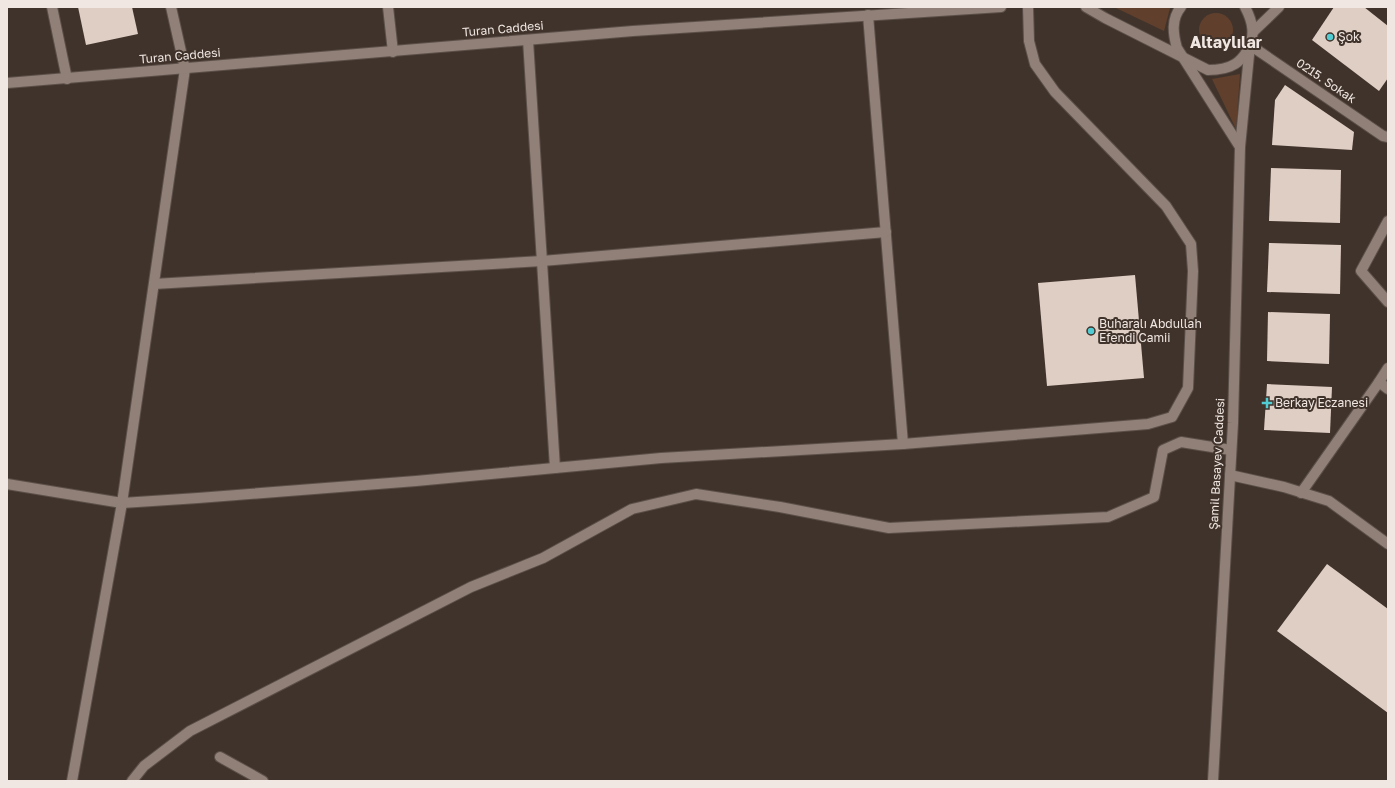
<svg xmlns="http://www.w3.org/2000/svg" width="1395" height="788" font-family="'Golos Text',sans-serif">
<rect width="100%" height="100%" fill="#40332b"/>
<g fill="#60402d">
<polygon points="1114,7 1170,8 1164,31"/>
<circle cx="1216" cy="30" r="17"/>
<polygon points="1240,74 1236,129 1212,79"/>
</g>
<g fill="#dfcec4">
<polygon points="78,7 132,7 138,34 86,45"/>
<polygon points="1334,7 1364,7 1388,26 1388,78 1379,91 1312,40"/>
<polygon points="1285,85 1354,132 1352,150 1272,145 1275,100"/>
<polygon points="1271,168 1341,170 1340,223 1269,221"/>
<polygon points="1269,243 1341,245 1340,294 1267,292"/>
<polygon points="1135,275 1144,378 1047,386 1038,283"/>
<polygon points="1268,312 1330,314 1329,364 1267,361"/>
<polygon points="1267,384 1332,387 1330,433 1264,430"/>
<polygon points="1327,564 1388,609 1388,713 1277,631"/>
</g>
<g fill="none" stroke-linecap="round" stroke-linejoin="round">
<g stroke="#5b4f49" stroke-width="12">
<polyline id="service" points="132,781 144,766 190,731 471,587 543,558 632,509 696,494 780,507 889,528 1108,517 1154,497 1163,450 1181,442 1231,450"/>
</g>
<g stroke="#5b4f49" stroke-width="12">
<g id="minor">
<polyline points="52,7 67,79"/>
<polyline points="388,7 393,52"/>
<polyline points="868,15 903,444"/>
<polyline points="528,40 555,468"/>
<polyline points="1250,45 1383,136 1388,137"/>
<polyline points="1388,221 1361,271 1388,302"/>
<polyline points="154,284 542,261 886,232"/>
<polyline points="1388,368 1379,382 1388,389"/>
<polyline points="1230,475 1284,487 1329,501 1388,544"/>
<polyline points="7,484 122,503 198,498 416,481 661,458 903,444 1148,424 1172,417 1188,388 1193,271 1191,244 1166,206 1055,92 1035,64 1029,41 1028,7"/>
<polyline points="1301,493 1379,382"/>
<polyline points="220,757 263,781"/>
<polyline points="72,781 122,503 185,69 171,7"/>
</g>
</g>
<g stroke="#5b4f49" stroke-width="12">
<g id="tertiary">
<path d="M 1086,7 L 1105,18 L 1208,70 C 1217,70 1227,69 1235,64 C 1240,61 1244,56 1247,51 C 1256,36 1253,22 1245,7"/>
<path d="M 1181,7 C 1171,19 1173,34 1177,48 L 1240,147"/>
<polyline points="1253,32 1279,7"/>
<polyline points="7,83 633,31 1001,7"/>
<polyline points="1213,781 1233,423 1240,147 1250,45"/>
</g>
</g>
<use href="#service" stroke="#908077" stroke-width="10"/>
<use href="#minor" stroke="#908077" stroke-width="10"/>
<use href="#tertiary" stroke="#908077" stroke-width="10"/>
</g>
<g fill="#51ccd3" stroke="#40332b" stroke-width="1.5">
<circle cx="1330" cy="37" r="4"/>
<circle cx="1091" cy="331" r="4"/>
<path d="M1265 397h4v4h4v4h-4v4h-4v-4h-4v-4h4z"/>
</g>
<g text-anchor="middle" stroke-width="4" stroke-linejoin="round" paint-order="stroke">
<g font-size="12" fill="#f0e7e2" stroke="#40332b">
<text transform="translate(503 29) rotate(-5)" y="4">Turan Caddesi</text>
<text transform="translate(180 56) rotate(-5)" y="4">Turan Caddesi</text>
<text transform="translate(1326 81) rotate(34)" y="4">0215. Sokak</text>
<text transform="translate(1217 464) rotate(-87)" y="4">Şamil Basayev Caddesi</text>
</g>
<g font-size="12" fill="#f0e7e2" stroke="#40332b" text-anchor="start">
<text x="1338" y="41">Şok</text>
<text x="1099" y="328">Buharalı Abdullah<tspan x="1099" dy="14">Efendi Camii</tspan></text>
<text x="1275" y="407">Berkay Eczanesi</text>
</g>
<g font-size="16" font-weight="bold" fill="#f0e7e2" stroke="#40332b">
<text x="1226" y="48">Altaylılar</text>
</g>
</g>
<rect width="1395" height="788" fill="none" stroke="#f0e7e2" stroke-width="16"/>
</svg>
